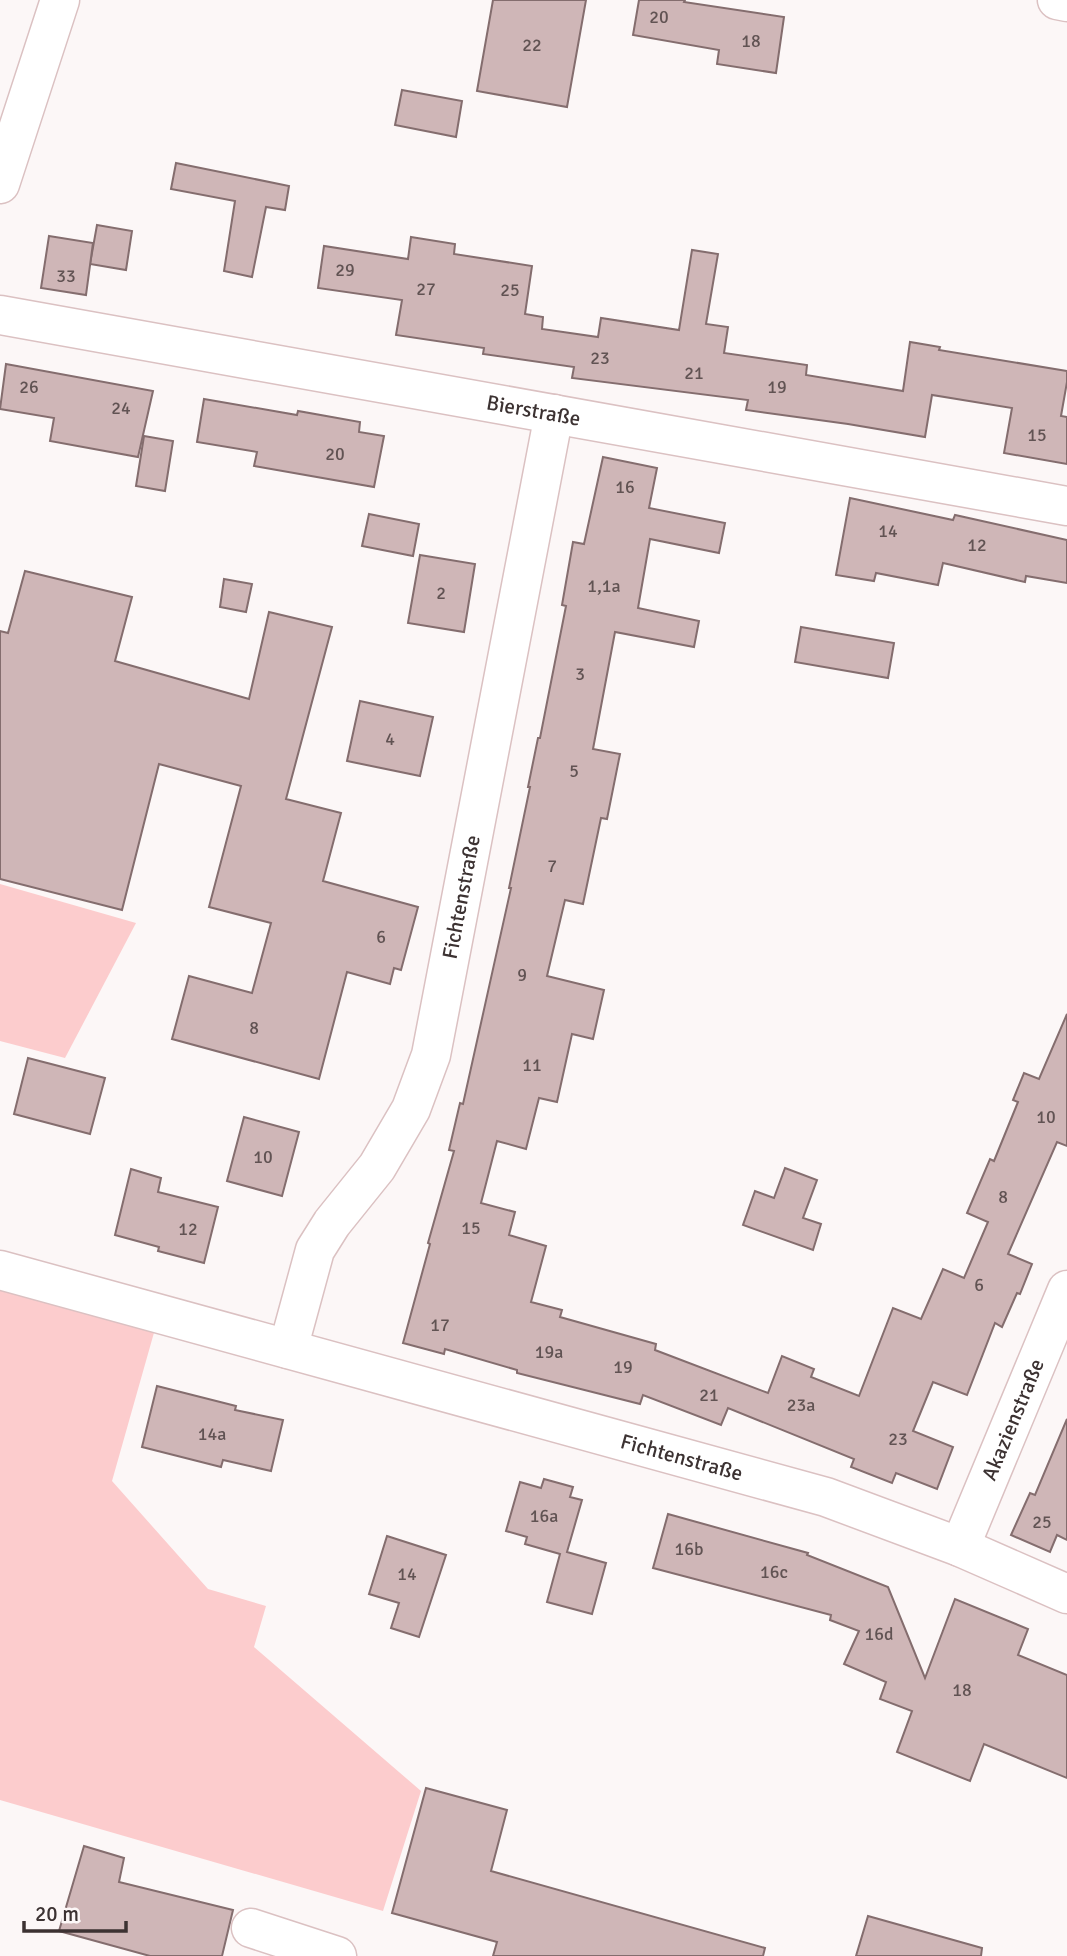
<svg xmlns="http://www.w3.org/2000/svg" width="1067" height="1956" font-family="Signika,sans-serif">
<rect width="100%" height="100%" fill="#fcf7f7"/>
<g fill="#fccccd">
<polygon points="0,884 136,923 65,1058 0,1041"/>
<polygon points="0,1270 159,1315 112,1481 208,1589 266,1606 254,1647 421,1791 383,1911 0,1800"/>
</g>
<g fill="#cfb6b7" stroke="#846d6e" stroke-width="2">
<polygon points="493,0 586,0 567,107 477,91"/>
<polygon points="639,0 685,0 684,2 784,17 776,73 717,64 719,50 633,35"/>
<polygon points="402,90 462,101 456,137 395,125"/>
<polygon points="176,163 289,186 285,210 266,207 252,277 224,271 235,201 171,189"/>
<polygon points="97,225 132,231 126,270 90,264"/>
<polygon points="49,236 93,243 86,295 41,288"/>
<polygon points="411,237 455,244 454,254 532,266 525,314 543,317 542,329 598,337 601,318 679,330 692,250 718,254 706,324 728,327 724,353 807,365 806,375 903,391 910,342 940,347 939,350 1067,371 1067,382 1061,416 1067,417 1067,464 1004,453 1012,408 932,395 925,437 848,424 746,410 748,400 572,378 574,367 483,354 484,348 396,335 402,300 318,288 324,246 408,259"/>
<polygon points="6,364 153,391 138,457 50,441 54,418 0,409"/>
<polygon points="204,399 297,415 298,411 360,422 359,432 384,436 374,487 254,466 257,452 197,442"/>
<polygon points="144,436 173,441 165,491 136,486"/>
<polygon points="603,457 657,468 649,508 725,523 719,553 650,539 638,608 699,621 694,647 615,632 593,749 620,754 607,819 601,818 583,904 565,900 547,976 604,990 593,1039 572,1034 557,1102 539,1098 526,1149 497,1141 481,1203 515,1212 509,1235 546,1246 531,1302 562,1310 560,1317 656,1344 655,1350 768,1393 782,1356 814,1369 811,1377 859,1396 893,1308 921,1319 943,1269 964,1278 988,1222 967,1213 990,1159 994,1161 1018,1102 1013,1100 1024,1073 1039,1079 1067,1014 1067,1146 1057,1142 1008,1254 1032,1264 1020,1294 1017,1293 1002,1327 995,1323 967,1395 933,1382 913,1431 953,1447 937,1489 896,1473 892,1483 851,1467 854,1459 728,1408 721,1425 643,1395 640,1404 517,1373 517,1370 445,1349 444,1354 403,1343 430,1244 428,1243 454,1151 449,1150 460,1103 463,1104 511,888 509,888 530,787 528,787 538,738 540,738 566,606 562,605 573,542 584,544"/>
<polygon points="850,498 953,520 955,515 1067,540 1067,583 1026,576 1025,582 943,563 938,585 876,573 874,581 836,575"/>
<polygon points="369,514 419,524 413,556 362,546"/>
<polygon points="420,555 475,564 464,632 408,623"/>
<polygon points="25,571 132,597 115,661 249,699 269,612 332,627 286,799 341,813 323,881 418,907 401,970 394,968 390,984 347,972 319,1079 172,1039 189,976 252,993 271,923 209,907 241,786 159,764 122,910 0,879 0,631 8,633"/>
<polygon points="224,579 252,584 246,612 220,607"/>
<polygon points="801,627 894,643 888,678 795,662"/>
<polygon points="360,701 433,717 420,776 347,761"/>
<polygon points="28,1058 105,1078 90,1134 14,1114"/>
<polygon points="244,1117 299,1132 282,1196 227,1181"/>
<polygon points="785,1168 817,1180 803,1218 821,1224 813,1250 743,1225 755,1191 774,1198"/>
<polygon points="131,1169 161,1178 158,1192 218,1207 204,1263 158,1251 159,1247 115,1235"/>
<polygon points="157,1386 236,1406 235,1410 283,1420 271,1471 223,1460 221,1467 142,1447"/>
<polygon points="1067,1419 1067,1540 1057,1535 1050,1552 1011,1535 1030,1493 1035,1495"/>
<polygon points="544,1479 573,1487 570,1497 582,1500 567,1552 606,1563 592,1614 547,1602 560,1554 525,1544 527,1537 506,1531 520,1482 541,1488"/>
<polygon points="668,1514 808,1553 807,1555 888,1587 925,1678 955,1599 1028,1629 1018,1655 1067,1675 1067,1778 984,1744 970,1781 897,1752 912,1711 880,1699 886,1682 844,1664 859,1631 830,1620 831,1615 653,1568"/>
<polygon points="387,1536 446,1555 419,1637 391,1628 399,1603 369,1594"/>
<polygon points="426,1788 507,1810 491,1871 765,1948 763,1956 493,1956 497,1942 392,1913"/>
<polygon points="84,1846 124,1858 119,1882 233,1910 222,1956 150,1956 59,1931"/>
<polygon points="868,1916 982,1948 981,1956 856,1956"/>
</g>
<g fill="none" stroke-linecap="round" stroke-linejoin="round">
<g stroke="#dbc1c2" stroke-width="41">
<g id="minor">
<polyline points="1057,0 1067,2"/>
<polyline points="0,184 60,0"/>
<path id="s1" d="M 0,315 L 1067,506"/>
<path id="s2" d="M 0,1270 L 826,1497 L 960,1547 L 1067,1594"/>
<path id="s3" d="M 288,1349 L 315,1250 L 332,1223 L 377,1167 L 411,1109 L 431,1055 L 554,414"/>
<path id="s4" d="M 960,1547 L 1067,1290"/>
<polyline points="251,1928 337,1956"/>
</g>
</g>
<use href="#minor" stroke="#fff" stroke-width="38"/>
</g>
<g text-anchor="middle" stroke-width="5" stroke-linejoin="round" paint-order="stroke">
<g font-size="18" fill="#615353">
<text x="659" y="23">20</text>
<text x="751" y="47">18</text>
<text x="532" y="51">22</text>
<text x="345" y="276">29</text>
<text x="66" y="282">33</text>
<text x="426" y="295">27</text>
<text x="510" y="296">25</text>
<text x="600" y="364">23</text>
<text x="694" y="379">21</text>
<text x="29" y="393">26</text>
<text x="777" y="393">19</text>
<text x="121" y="414">24</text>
<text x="1037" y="441">15</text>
<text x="335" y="460">20</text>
<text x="625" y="493">16</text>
<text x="888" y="537">14</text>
<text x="977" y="551">12</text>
<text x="604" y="592">1,1a</text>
<text x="441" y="599">2</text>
<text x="580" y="680">3</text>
<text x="390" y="745">4</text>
<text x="574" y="777">5</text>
<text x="552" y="872">7</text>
<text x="381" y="943">6</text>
<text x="522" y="981">9</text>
<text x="254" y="1034">8</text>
<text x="532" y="1071">11</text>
<text x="1046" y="1123">10</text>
<text x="263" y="1163">10</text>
<text x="1003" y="1203">8</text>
<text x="471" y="1234">15</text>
<text x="188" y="1235">12</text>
<text x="979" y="1291">6</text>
<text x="440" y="1331">17</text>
<text x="549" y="1358">19a</text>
<text x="623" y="1373">19</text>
<text x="709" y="1401">21</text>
<text x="801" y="1411">23a</text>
<text x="212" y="1440">14a</text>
<text x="898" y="1445">23</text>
<text x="544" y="1522">16a</text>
<text x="1042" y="1528">25</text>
<text x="689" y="1555">16b</text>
<text x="774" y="1578">16c</text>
<text x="407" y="1580">14</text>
<text x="879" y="1640">16d</text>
<text x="962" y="1696">18</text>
</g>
<g font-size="21" fill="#3c3232" stroke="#fcf7f7">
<text dy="7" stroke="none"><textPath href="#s1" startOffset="542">Bierstraße</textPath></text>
<text dy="7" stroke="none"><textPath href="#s3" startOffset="492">Fichtenstraße</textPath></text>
<text dy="7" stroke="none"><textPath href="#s4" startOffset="138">Akazienstraße</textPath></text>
<text dy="7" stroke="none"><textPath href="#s2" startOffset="707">Fichtenstraße</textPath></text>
</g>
</g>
<path d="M24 1921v10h102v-10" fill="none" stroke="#3c3232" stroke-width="3.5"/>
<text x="35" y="1921" font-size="21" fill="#3c3232" stroke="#fcf7f7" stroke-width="5" paint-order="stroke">20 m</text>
</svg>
